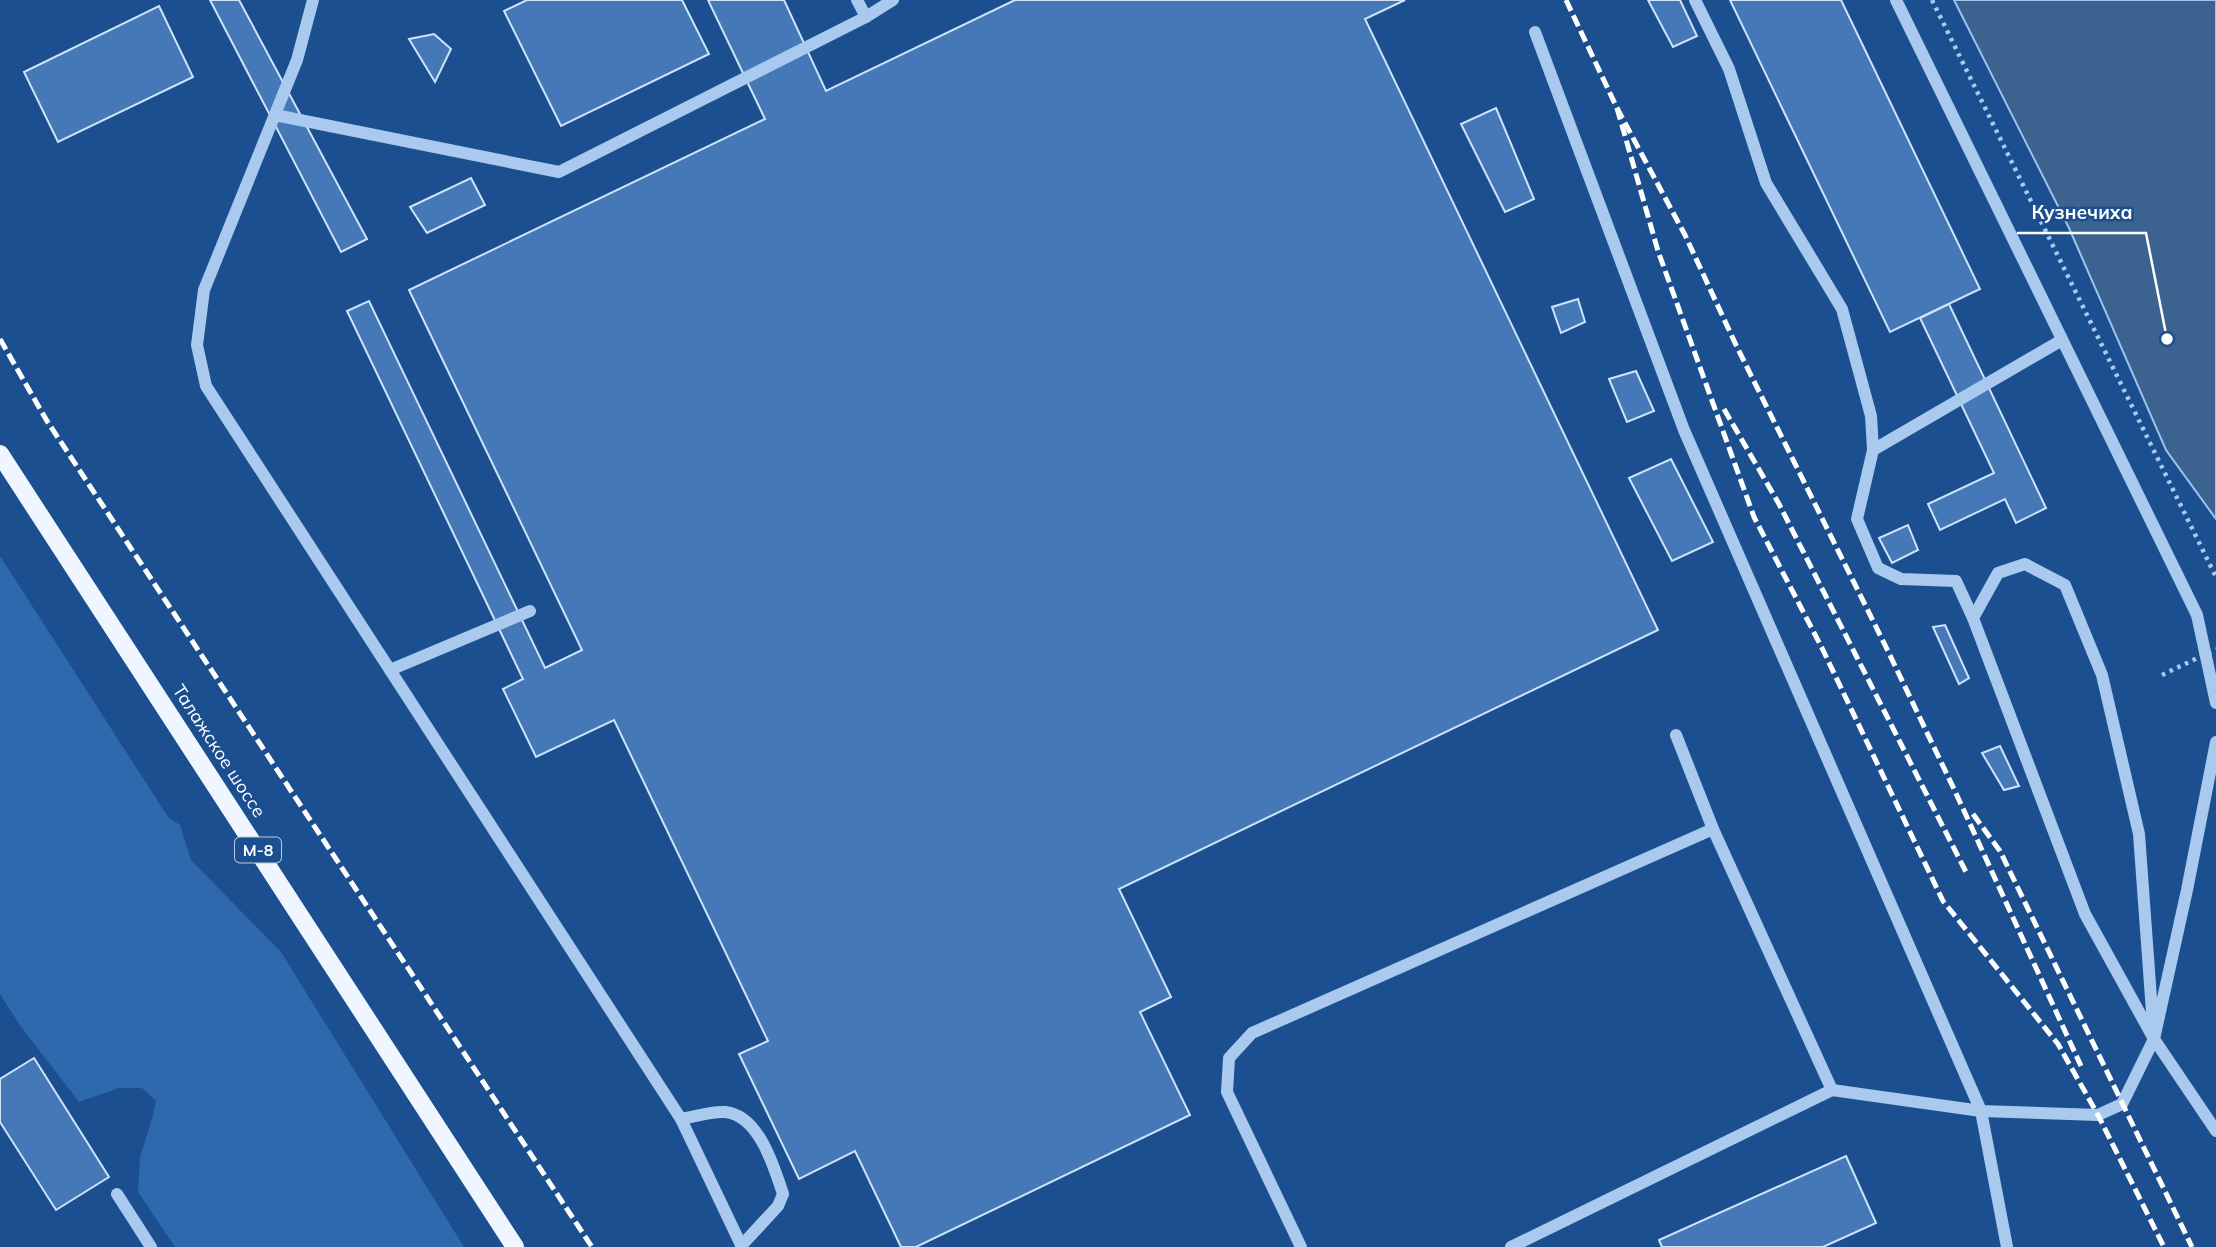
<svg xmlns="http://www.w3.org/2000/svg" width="2216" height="1247" font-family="Mulish,sans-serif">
<rect width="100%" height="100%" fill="#1b4f8f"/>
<polygon fill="#2e69ad" points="0,556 168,817 180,825 191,860 281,952 464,1247 175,1247 138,1192 140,1157 152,1119 156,1101 142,1088 119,1088 79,1102 19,1024 0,994"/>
<polygon fill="#3c6290" stroke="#9cc4f0" stroke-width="2" points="1954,0 2216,0 2216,519 2166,450 2069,228"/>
<g fill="#4478b7" stroke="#cfe3fa" stroke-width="2">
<polygon points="210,0 239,0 367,239 341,252"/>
<polygon points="527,0 682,0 709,54 561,126 504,11"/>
<polygon points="708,0 784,0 826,91 1015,0 1405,0 1365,19 1658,630 1119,889 1171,997 1140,1012 1190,1115 916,1247 901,1247 855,1151 799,1179 739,1054 768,1041 614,720 536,757 503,689 523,679 347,311 369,301 545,668 582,650 409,290 765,119"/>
<polygon points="1648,0 1680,0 1697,36 1673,47"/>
<polygon points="1730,0 1841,0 1980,289 1890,332"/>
<polygon points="159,6 193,77 58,142 24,72"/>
<polygon points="434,34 451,49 435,82 409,39"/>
<polygon points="1496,108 1534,199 1505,212 1461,124"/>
<polygon points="471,178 485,205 427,233 410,207"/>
<polygon points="1578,299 1585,322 1561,333 1552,307"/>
<polygon points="1949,304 2046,508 2016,523 2005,499 1940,530 1928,504 1994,473 1920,318"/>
<polygon points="1636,371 1654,411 1627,422 1609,379"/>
<polygon points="1671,459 1713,542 1672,561 1629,478"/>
<polygon points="1908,525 1918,550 1892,563 1879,538"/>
<polygon points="1945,625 1969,678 1959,684 1933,627"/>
<polygon points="2000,746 2019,786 2004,790 1982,753"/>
<polygon points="34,1058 109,1177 56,1210 0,1122 0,1079"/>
<polygon points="1846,1156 1876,1223 1823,1247 1662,1247 1659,1240"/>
</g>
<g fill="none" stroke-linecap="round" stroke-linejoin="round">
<polyline stroke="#a9c9ee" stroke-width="4.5" stroke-dasharray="3.5 5" stroke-linecap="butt" points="1932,0 2216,577"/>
<g stroke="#a9c9ee" stroke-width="12">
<polyline points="313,0 297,60 204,290 197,345 206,386 681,1119 742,1247"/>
<polyline points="857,0 866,17"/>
<polyline points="1695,0 1729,69 1766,183 1842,309 1871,416 1873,450 1857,519 1878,568 1901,579 1956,581 1973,618"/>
<polyline points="1896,0 2197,615 2216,703"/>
<polyline points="1535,32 1684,430 1981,1111 2007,1247"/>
<polyline points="275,115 559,172 866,17 893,0"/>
<polyline points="1873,450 2062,340"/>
<polyline points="390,670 530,611"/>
<polyline points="1676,735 1713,829"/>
<polyline points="2154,1039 2139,834 2102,675 2065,585 2025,564 1998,573 1973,618 2085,914 2154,1039 2216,1131"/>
<path d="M 681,1119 C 694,1117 711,1111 725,1112 C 759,1115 774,1167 783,1194 L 778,1206 L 741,1246"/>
<polyline points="117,1194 151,1247"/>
<polyline points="1301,1247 1227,1092 1229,1058 1252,1033 1713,829 1832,1090"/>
<polyline points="1511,1247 1832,1090 1981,1111 2098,1115 2122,1104 2154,1039 2187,890 2216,742"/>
</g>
<polyline stroke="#f0f6ff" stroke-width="18" points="0,454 515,1247"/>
<g stroke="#fff" stroke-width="5" stroke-dasharray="12 5" stroke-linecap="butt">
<polyline points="1566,0 1617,108 1685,235 1736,345 1885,645 1954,789 2081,1066"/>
<polyline points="1617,108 1658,251 1754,517 1822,648 1943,901 2058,1044 2098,1115 2164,1247"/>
<polyline points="0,339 47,421 592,1247"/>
<polyline points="1724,409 1779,504 1966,872"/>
<polyline points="1973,814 2000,851 2192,1247"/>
</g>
<polyline stroke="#a9c9ee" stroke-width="4.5" stroke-dasharray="3.5 5" stroke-linecap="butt" points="2162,675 2216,649"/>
</g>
<g text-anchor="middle" stroke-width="5" stroke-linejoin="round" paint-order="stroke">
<rect fill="#1b4f8f" stroke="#bbcadd" stroke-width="2" x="235" y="837.5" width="46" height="25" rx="5"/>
<g font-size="16" font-weight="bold" fill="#fff">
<text x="258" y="856">М-8</text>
</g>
<g font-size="18" fill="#fff" stroke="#1b4f8f">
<text transform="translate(219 751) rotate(57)" y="6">Талажское шоссе</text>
</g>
</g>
<path fill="none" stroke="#fff" stroke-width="2.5" d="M2167 339L2146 233H2017"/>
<circle fill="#fff" stroke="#1b4f8f" stroke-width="2.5" cx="2167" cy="339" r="7"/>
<g font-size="19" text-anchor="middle" font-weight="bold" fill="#fff" stroke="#1b4f8f" stroke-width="5" stroke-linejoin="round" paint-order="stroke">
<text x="2082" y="219">Кузнечиха</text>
</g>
</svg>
